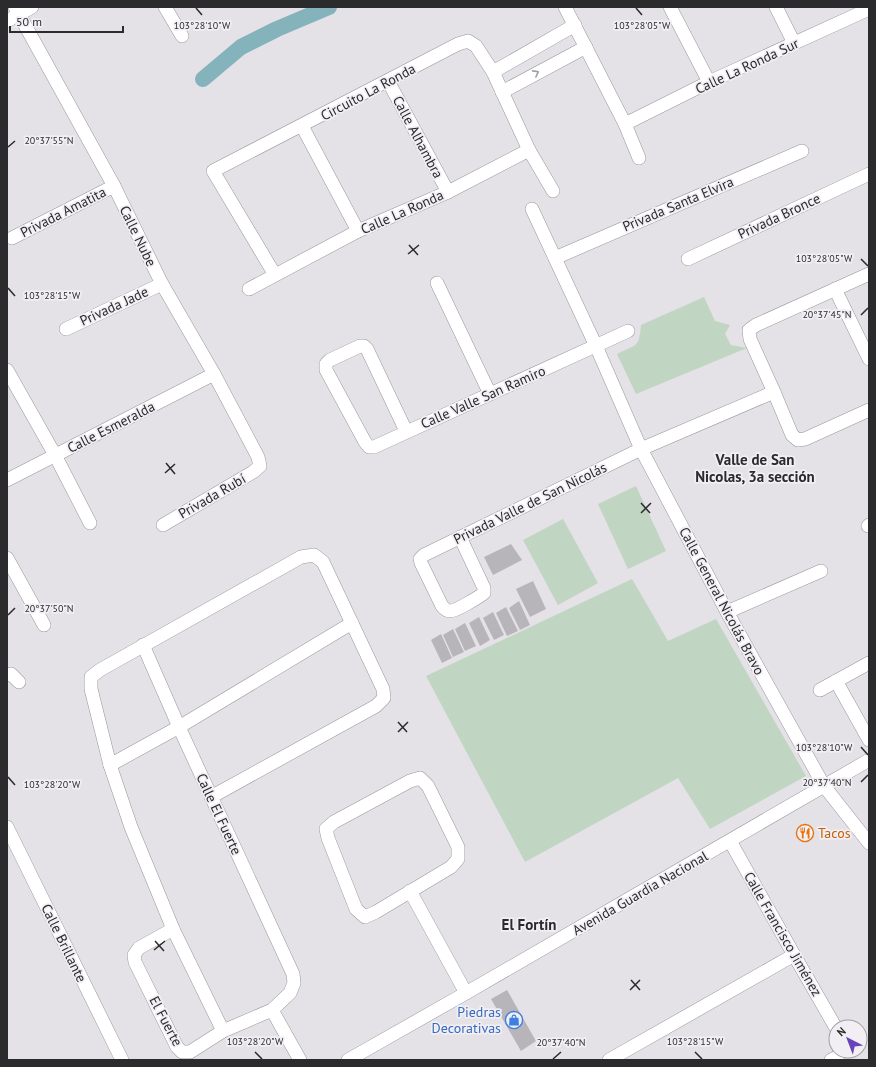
<svg xmlns="http://www.w3.org/2000/svg" width="876" height="1067" font-family="'PT Sans',sans-serif">
<rect width="100%" height="100%" fill="#e4e1e7"/>
<g fill="#c0d6c3">
<path d="M 704,297 L 715,321 L 730,325 L 725,334 L 731,345 L 747,348 L 636,394 L 617,354 C 637,344 639,348 641,325 Z"/>
<polygon points="636,486 666,551 628,569 598,504"/>
<polygon points="563,519 598,583 558,605 523,540"/>
<polygon points="632,579 668,641 716,619 806,776 710,829 678,778 525,862 426,676"/>
</g>
<g fill="none" stroke-linecap="round" stroke-linejoin="round">
<polyline stroke="#84b3bc" stroke-width="16" points="203,79 241,47 277,29 329,7"/>
</g>
<g fill="#b8b5ba">
<polygon points="511,544 522,560 493,575 484,557"/>
<polygon points="533,581 546,609 530,617 516,589"/>
<polygon points="519,601 530,625 520,630 509,608"/>
<polygon points="506,607 518,631 507,636 496,613"/>
<polygon points="493,612 504,635 494,640 483,618"/>
<polygon points="479,617 490,640 480,646 469,623"/>
<polygon points="465,623 476,646 465,651 455,629"/>
<polygon points="453,629 464,652 453,657 443,635"/>
<polygon points="441,634 452,658 442,663 431,640"/>
<polygon points="507,990 536,1041 521,1051 491,999"/>
</g>
<g fill="none" stroke-linecap="round" stroke-linejoin="round">
<g stroke="#9a979c" stroke-width="14">
<g id="street">
<polyline points="15,7 114,186 162,284 214,374 258,457 260,466 253,472 163,525"/>
<polyline points="165,7 182,36"/>
<polyline points="565,7 625,124 639,158"/>
<polyline points="670,7 709,82"/>
<polyline points="776,7 794,43"/>
<polyline points="7,21 32,7"/>
<polyline points="493,72 575,25"/>
<polyline points="388,81 448,192"/>
<polyline points="502,92 586,47"/>
<polyline points="625,124 709,82 869,9"/>
<polyline points="302,126 358,231"/>
<polyline points="532,209 596,346 641,449 727,612 824,786 869,843"/>
<polyline points="12,238 114,186"/>
<polyline points="555,258 802,151"/>
<polyline points="688,259 869,174"/>
<polyline points="869,274 756,325 749,330 750,339 774,392 792,435 798,440 805,439 869,410"/>
<polyline points="275,275 213,171 458,44 468,41 476,46 493,72 529,150 553,191"/>
<polyline points="437,283 490,394"/>
<polyline points="249,289 358,231 448,192 529,150"/>
<polyline points="835,289 869,359"/>
<polyline points="66,329 162,284"/>
<polyline points="7,370 55,455 90,523"/>
<polyline points="406,431 367,349 364,346 360,346 330,360 326,364 326,370 365,442 369,447 374,447 628,331"/>
<polyline points="7,480 214,374"/>
<polyline points="868,526 869,525"/>
<path d="M 460,537 L 484,588 L 484,593 C 479,597 456,611 450,611 C 446,611 444,608 442,606 L 421,563 L 420,559 L 424,555 L 641,449 L 774,392"/>
<polyline points="7,558 44,625"/>
<polyline points="727,612 821,571"/>
<polyline points="143,645 179,727 293,974 294,983 290,993 272,1010 223,1031 190,1052 182,1052 177,1047 135,962 134,955 139,948 173,929"/>
<polyline points="7,675 11,674 19,682"/>
<polyline points="836,681 869,740"/>
<polyline points="820,690 869,663"/>
<polyline points="110,765 179,727 352,623"/>
<polygon points="420,778 428,786 458,847 458,859 451,867 376,912 365,917 356,909 328,838 326,829 334,822 410,781"/>
<polyline points="211,797 376,706 384,698 383,689 323,562 314,555 301,557 100,670 91,677 91,689 110,765 131,827 173,929 223,1031"/>
<polyline points="7,827 122,1060"/>
<polyline points="730,841 794,955 836,1028"/>
<polyline points="410,891 466,993"/>
<polyline points="272,1010 300,1060"/>
<polyline points="348,1060 466,993 869,760"/>
<polyline points="609,1060 794,955"/>
<polyline points="831,1060 837,1057 841,1051"/>
</g>
</g>
<use href="#street" stroke="#fff" stroke-width="13"/>
</g>
<defs><path id="oneway-chevron" d="M-2-3.5L2.5 0L-2 3.5" fill="none" stroke-width="1.6" stroke-linecap="round" stroke-linejoin="round"/></defs>
<use stroke="#a09fa0" href="#oneway-chevron" transform="translate(536 73) rotate(-28)"/>
<path fill="none" stroke="#2b2a2c" stroke-width="1.5" d="M 196,8 L 202,15M 636,8 L 642,15M 8,147 L 15,141M 409,245 L 418,255M 408,254 L 419,245M 861,259 L 868,266M 8,288 L 15,296M 861,315 L 868,308M 166,463 L 175,474M 165,473 L 175,464M 641,503 L 650,513M 641,513 L 651,503M 8,615 L 15,608M 398,722 L 407,732M 398,732 L 408,722M 861,747 L 868,755M 8,777 L 15,785M 861,782 L 868,775M 155,941 L 164,951M 154,950 L 165,941M 631,980 L 640,990M 630,990 L 640,980M 255,1052 L 262,1059M 695,1052 L 702,1059M 553,1059 L 561,1052"/>
<defs>
<g id="restaurant-ring" transform="scale(0.9)"><circle r="9.5" fill="#f2eff4" stroke="#e8710a" stroke-width="1.5"/><path d="M-5-6h1v4h1v-4h1v4h1v-4h1v5L-1.5 .5V6h-2V.5L-5-1ZM5-6V6H3V1.5H1.5Q1.5-4 5-6Z" fill="#e8710a"/></g>
<g id="shop-ring" transform="scale(0.9)"><circle r="9.5" fill="#f2eff4" stroke="#3f7fe0" stroke-width="1.5"/><path d="M-5-2.5h2.3a2.7 3.5 0 0 1 5.4 0H5L5.5 6h-11ZM-1.5-2.5h3a1.5 2.3 0 0 0-3 0Z" fill="#3f7fe0"/></g>
</defs>
<g fill-rule="evenodd">
<use href="#restaurant-ring" x="805" y="833"/>
<use href="#shop-ring" x="514" y="1020"/>
</g>
<g text-anchor="middle" stroke-width="3.5" stroke-linejoin="round" paint-order="stroke">
<g font-size="14" fill="#2b2a2c" stroke="#f2eff4">
<text transform="translate(747 66) rotate(-25)" y="5">Calle La Ronda Sur</text>
<text transform="translate(368 92) rotate(-28)" y="5">Circuito La Ronda</text>
<text transform="translate(418 137) rotate(62)" y="5">Calle Alhambra</text>
<text transform="translate(678 204) rotate(-23)" y="5">Privada Santa Elvira</text>
<text transform="translate(63 212) rotate(-27)" y="5">Privada Amatita</text>
<text transform="translate(402 212) rotate(-24)" y="5">Calle La Ronda</text>
<text transform="translate(779 216) rotate(-25)" y="5">Privada Bronce</text>
<text transform="translate(138 236) rotate(64)" y="5">Calle Nube</text>
<text transform="translate(114 306) rotate(-25)" y="5">Privada Jade</text>
<text transform="translate(483 397) rotate(-24)" y="5">Calle Valle San Ramiro</text>
<text transform="translate(111 427) rotate(-27)" y="5">Calle Esmeralda</text>
<text transform="translate(212 496) rotate(-30)" y="5">Privada Rubí</text>
<text transform="translate(530 503) rotate(-26)" y="5">Privada Valle de San Nicolás</text>
<text transform="translate(722 601) rotate(62)" y="5">Calle General Nicolás Bravo</text>
<text transform="translate(219 814) rotate(65)" y="5">Calle El Fuerte</text>
<text transform="translate(640 893) rotate(-30)" y="5">Avenida Guardia Nacional</text>
<text transform="translate(783 934) rotate(60)" y="5">Calle Francisco Jiménez</text>
<text transform="translate(64 943) rotate(64)" y="5">Calle Brillante</text>
<text transform="translate(166 1021) rotate(62)" y="5">El Fuerte</text>
</g>
<g font-size="14" fill="#c56008" stroke="#f2eff4" text-anchor="start">
<text x="818" y="838">Tacos</text>
</g>
<g font-size="14" fill="#366cbe" stroke="#f2eff4" text-anchor="end">
<text x="501" y="1017">Piedras<tspan x="501" dy="16">Decorativas</tspan></text>
</g>
<g font-size="15" font-weight="bold" fill="#2b2a2c" stroke="#f2eff4">
<text x="755" y="465">Valle de San<tspan x="755" dy="17">Nicolas, 3a sección</tspan></text>
<text x="529" y="930">El Fortín</text>
</g>
</g>
<g font-size="10" text-anchor="middle" fill="#2b2a2c" stroke="#f2eff4" stroke-width="3.5" stroke-linejoin="round" paint-order="stroke">
<text x="202" y="29">103°28'10"W</text>
<text x="642" y="29">103°28'05"W</text>
<text x="49" y="144">20°37'55"N</text>
<text x="824" y="262">103°28'05"W</text>
<text x="52" y="299">103°28'15"W</text>
<text x="827" y="318">20°37'45"N</text>
<text x="49" y="612">20°37'50"N</text>
<text x="824" y="751">103°28'10"W</text>
<text x="827" y="786">20°37'40"N</text>
<text x="52" y="788">103°28'20"W</text>
<text x="255" y="1045">103°28'20"W</text>
<text x="695" y="1045">103°28'15"W</text>
<text x="561" y="1046">20°37'40"N</text>
</g>
<rect width="876" height="1067" fill="none" stroke="#2b2a2c" stroke-width="16"/>
<g transform="translate(848 1039) rotate(318)"><circle r="19" fill="#f2eff4" stroke="#a2a0a4"/>
<path d="M0-3L7 15L0 10L-7 15Z" fill="#6a43bb"/>
<text y="-6" font-size="11" font-weight="bold" text-anchor="middle" fill="#2b2a2c">N</text>
</g>
<path d="M10 26v6h113v-6" fill="none" stroke="#2b2a2c" stroke-width="2"/>
<text x="16" y="26" font-size="12" fill="#2b2a2c" stroke="#f2eff4" stroke-width="3" paint-order="stroke">50 m</text>
</svg>
